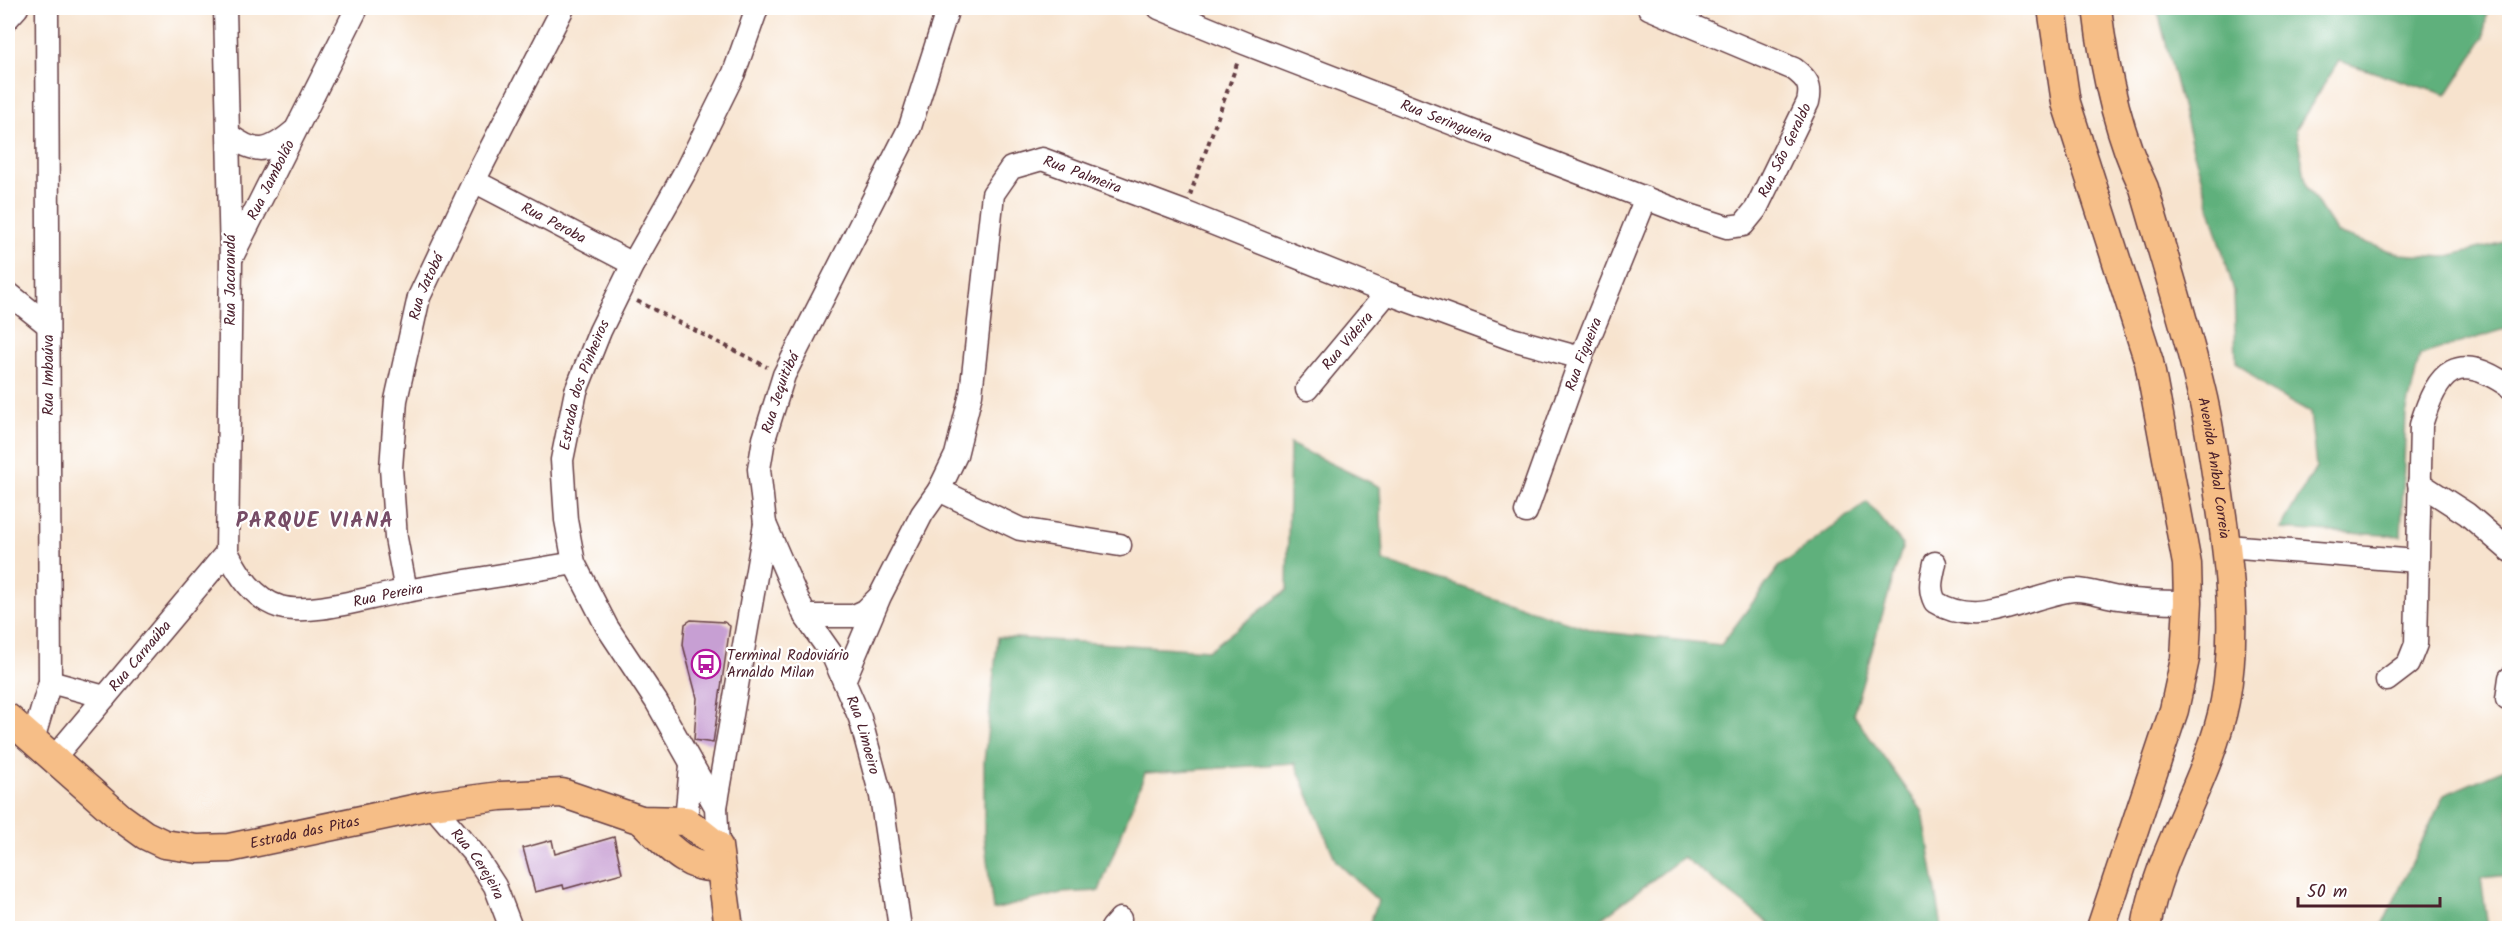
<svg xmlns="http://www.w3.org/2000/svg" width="2517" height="936" font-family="Kalam,sans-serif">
<rect width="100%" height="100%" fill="#fff"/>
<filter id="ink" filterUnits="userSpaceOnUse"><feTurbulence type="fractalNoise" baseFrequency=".0167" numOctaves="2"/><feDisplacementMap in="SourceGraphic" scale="12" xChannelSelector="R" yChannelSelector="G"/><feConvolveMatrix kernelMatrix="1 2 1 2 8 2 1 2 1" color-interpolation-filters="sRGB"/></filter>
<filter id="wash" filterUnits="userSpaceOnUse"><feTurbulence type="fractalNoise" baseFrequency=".008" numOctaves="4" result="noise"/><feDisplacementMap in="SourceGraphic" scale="24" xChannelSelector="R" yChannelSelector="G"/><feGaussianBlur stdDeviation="1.35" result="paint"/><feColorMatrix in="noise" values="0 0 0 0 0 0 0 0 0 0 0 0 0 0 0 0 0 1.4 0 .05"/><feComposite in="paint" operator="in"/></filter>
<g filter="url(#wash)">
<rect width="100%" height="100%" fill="#f7e3ce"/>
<g fill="#5eb07c" stroke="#546854" stroke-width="1.5">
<polygon points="2157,8 2487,8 2484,38 2447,95 2339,61 2296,129 2307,187 2337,233 2400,254 2444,257 2509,241 2509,328 2420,355 2406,414 2401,536 2280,529 2316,467 2310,413 2267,389 2236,361 2234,291 2192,146"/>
<polygon points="1290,444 1380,487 1383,561 1595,631 1721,645 1779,567 1867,502 1903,545 1853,714 1923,812 1942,928 1775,928 1683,857 1589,928 1368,928 1378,901 1336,861 1295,763 1145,773 1099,891 1061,893 993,910 984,835 984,762 998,637 1209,650 1287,590"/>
<polygon points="2509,767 2509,875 2481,878 2488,928 2381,928 2444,795"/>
</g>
<g id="blocks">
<g fill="#c79fd3">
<polygon points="691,620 724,622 730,626 713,743 694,740 697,698 683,645 685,624"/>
<polygon points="614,837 622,873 564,889 563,885 535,892 523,848 552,840 555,854"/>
</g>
</g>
</g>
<g filter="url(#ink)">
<use href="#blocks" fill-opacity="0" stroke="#643c43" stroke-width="1.5"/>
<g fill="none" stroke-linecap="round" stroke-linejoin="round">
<g stroke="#643c43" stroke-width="25">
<g id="minor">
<path id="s1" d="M 225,8 L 231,259 L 227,552 C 239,575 254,599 280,607 C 312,616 372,596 406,591 C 462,581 518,573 574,563"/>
<path id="s2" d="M 1159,8 L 1244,43 L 1689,215 L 1727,227 L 1743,225 L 1756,209 L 1808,102 C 1812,85 1807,79 1794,69 L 1649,8"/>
<polyline points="8,18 17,8"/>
<path d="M 229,135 C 256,155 268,153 293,132"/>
<path id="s3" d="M 474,181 L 633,264"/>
<path id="s4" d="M 233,255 L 357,8"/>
<polyline points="8,293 48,325"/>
<path id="s5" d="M 1307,389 L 1387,293"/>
<polyline points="2419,483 2467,514 2510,551"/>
<polyline points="939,490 1020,529 1120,545"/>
<path id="s6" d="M 1526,512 L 1581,358 L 1646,198"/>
<path id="s7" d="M 765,524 L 805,616 L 833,656 L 860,718 L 881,796 L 900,928"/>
<polyline points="2227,546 2417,561"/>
<path d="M 1935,563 C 1932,578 1928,588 1935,602 C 1981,631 2027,595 2073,590 C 2089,589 2104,596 2119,598 C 2142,602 2165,602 2188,602"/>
<path id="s8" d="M 406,591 L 396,538 L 391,468 L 396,400 L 419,297 L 474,181 L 563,8"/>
<polyline points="805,616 854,616 865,611 879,597"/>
<path d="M 2387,680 L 2408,664 L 2416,644 L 2421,425 C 2438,370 2457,350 2510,387"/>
<path id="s9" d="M 844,681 L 880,596 L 922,514 L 939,490 L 956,455 L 971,394 L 993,194 L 1011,168 L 1042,159 L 1184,212 L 1387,293 L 1512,339 L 1581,358"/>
<polyline points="50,682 105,697"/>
<polyline points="2507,699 2510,678"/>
<polyline points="33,740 50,682 47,8"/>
<path id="s10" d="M 53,759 L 227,552"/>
<path id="s11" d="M 432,805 L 475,855 L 495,886 L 511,928"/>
<path id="s12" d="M 716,807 L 765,524 L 759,469 L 764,439 L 784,375 L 910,127 L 948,8"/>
<polyline points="686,821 691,765"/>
<path id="s13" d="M 718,846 L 716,807 L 656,701 L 607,627 L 574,563 L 566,520 L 562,460 L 576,391 L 600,331 L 633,264 L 686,170 L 734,73 L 757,8"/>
<polyline points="1112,928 1120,919"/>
</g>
</g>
<g stroke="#643c43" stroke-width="31">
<g id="major">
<polyline points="2052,8 2066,103 2149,362 2187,564 2188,602 2185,659 2174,710 2101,928"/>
<path id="s14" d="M 2097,8 C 2104,68 2118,134 2144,188 C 2163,255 2185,322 2201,390 C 2210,426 2215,465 2220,502 C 2230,568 2237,634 2225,701 C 2210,779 2158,851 2146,928"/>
<path id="s15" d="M 8,718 L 120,817 L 145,835 L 164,844 L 198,849 L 229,848 L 432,805 L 500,796 L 562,793 L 641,820 L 686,821 L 718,846 L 729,928"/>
<path d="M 641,820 C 663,840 687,873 719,866"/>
</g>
</g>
<g stroke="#643c43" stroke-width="4" stroke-dasharray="4.5 4.5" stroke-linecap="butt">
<polyline points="1190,195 1238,61"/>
<polyline points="637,301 767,367"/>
</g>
<use href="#minor" stroke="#fff" stroke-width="22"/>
<use href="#major" stroke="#f6be87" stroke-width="28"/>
</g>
</g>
<defs>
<g id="bus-ring" transform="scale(1.5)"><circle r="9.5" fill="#fff" stroke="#b5179e" stroke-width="1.5"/><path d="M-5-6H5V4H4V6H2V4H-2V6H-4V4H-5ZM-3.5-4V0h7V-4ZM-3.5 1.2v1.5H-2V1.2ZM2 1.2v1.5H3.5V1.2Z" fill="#b5179e"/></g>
</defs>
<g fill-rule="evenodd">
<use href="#bus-ring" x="706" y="664"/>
</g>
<g text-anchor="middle" stroke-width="4.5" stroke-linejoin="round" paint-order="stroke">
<g font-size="15" fill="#4a1f2b" stroke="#fff">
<text dy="5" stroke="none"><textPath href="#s2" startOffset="309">Rua Seringueira</textPath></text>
<text dy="5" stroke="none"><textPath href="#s2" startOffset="711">Rua São Geraldo</textPath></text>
<text dy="5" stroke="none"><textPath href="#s9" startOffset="624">Rua Palmeira</textPath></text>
<text dy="5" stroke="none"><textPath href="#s4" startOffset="84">Rua Jambolão</textPath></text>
<text dy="5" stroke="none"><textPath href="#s3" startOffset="90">Rua Peroba</textPath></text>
<text transform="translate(230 280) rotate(-90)" y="5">Rua Jacarandá</text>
<text dy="5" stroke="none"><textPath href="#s8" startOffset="310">Rua Jatobá</textPath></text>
<text dy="5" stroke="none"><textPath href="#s5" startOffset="63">Rua Videira</textPath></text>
<text dy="5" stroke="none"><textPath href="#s6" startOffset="168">Rua Figueira</textPath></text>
<text transform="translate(48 375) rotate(-90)" y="5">Rua Imbaúva</text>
<text dy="5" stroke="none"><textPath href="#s13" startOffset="504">Estrada dos Pinheiros</textPath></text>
<text dy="5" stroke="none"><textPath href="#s12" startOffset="422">Rua Jequitibá</textPath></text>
<text dy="5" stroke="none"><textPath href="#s14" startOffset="476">Avenida Aníbal Correia</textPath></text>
<text dy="5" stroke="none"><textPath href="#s1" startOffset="732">Rua Pereira</textPath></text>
<text dy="5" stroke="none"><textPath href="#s10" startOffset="135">Rua Carnaúba</textPath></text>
<text dy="5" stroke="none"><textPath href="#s7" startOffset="234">Rua Limoeiro</textPath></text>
<text dy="5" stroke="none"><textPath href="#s15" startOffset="344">Estrada das Pitas</textPath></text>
<text dy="5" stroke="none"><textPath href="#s11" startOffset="75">Rua Cerejeira</textPath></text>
</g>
<g font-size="15" fill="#4a1f2b" stroke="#fff" text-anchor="start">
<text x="727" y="660">Terminal Rodoviário<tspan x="727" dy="17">Arnaldo Milan</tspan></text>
</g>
<g font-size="21" font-weight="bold" letter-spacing="1.5" fill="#764c66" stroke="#fff">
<text x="315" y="527">PARQUE VIANA</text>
</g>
</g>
<rect width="2517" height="936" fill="none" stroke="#fff" stroke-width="30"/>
<path d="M2298 897v9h142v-9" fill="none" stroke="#4a1f2b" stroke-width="3"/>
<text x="2307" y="897" font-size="18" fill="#4a1f2b" stroke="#ffffff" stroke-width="4.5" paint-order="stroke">50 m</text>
</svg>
